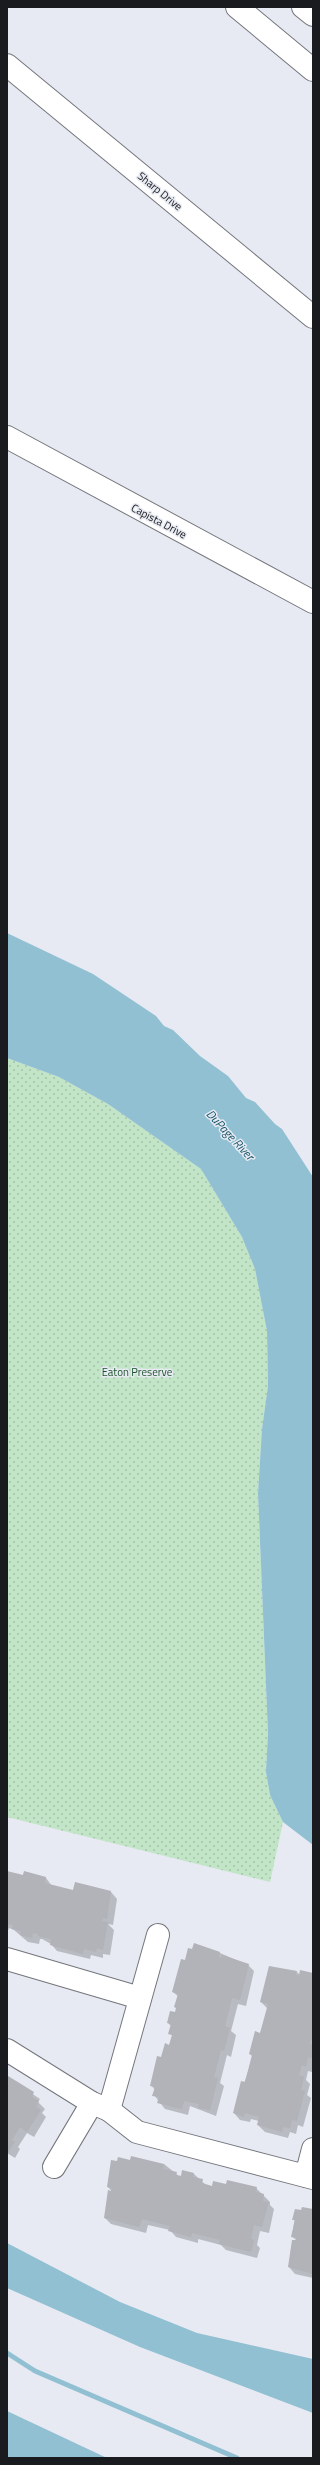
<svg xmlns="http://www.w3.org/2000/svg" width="320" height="2465" font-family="'Titillium Web',sans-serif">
<defs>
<pattern id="park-dots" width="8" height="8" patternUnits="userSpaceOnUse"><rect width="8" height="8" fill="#c1e5c6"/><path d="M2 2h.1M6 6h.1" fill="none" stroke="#a5c4aa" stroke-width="1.8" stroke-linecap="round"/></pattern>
</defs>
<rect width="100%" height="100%" fill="#e7eaf2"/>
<polygon fill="url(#park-dots)" points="7,1058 59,1077 108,1104 201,1169 242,1237 255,1269 267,1331 268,1386 262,1429 258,1493 268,1733 266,1772 270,1795 283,1822 270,1882 7,1817"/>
<g fill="#90c0d2">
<polygon points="7,933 93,974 156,1016 164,1026 173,1030 200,1056 228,1076 246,1098 255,1102 275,1124 282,1129 313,1177 313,1845 283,1822 270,1795 266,1772 268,1733 258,1493 262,1429 268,1386 267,1331 255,1269 242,1237 201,1169 108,1104 59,1077 7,1058"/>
<polygon points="7,2243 120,2302 197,2333 313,2359 313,2413 140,2347 7,2288"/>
<polygon points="7,2411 107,2458 7,2458"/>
</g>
<g fill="#0003">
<polygon points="7,1872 23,1876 24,1873 46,1878 52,1886 74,1891 111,1892 117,1899 113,1925 108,1924 114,1930 110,1955 103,1954 103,1958 91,1955 90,1959 57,1951 51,1944 42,1939 40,1939 39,1944 28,1942 14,1930 9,1928 7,1933"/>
<polygon points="220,1953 248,1965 254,1971 246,2006 238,2004 231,2031 236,2035 231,2057 227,2055 220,2083 224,2086 216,2116 190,2106 188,2115 165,2109 154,2095 155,2090 151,2085 173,2037 170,2033 171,2026 168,2023 176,2014 179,1997 173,1992 186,1961"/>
<polygon points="297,1972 300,1975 313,1973 313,2069 312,2072 308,2071 306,2080 310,2084 307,2095 311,2098 303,2127 298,2125 296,2134 290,2132 288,2138 265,2132 258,2125 259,2121 251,2119 250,2122 240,2120 234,2113 253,2057 250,2054 261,2034 268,2009 261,2002"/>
<polygon points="9,2078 40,2099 38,2102 45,2109 42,2113 46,2117 34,2137 27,2133 18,2147 20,2149 15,2158 7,2153"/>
<polygon points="164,2164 179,2176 194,2174 207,2186 256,2188 270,2202 270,2205 274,2209 269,2233 260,2231 257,2245 260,2248 257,2258 226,2250 221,2245 198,2239 198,2243 176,2237 170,2230 148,2225 146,2233 111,2224 105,2218 113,2193 108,2187"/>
<polygon points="296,2210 313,2210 313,2278 295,2274 289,2267 298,2242 292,2236"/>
</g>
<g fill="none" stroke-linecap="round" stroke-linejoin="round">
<polyline stroke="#90c0d2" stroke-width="5" points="7,2353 35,2371 237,2458"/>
</g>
<g fill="#b2b2b9">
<polygon points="7,1871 23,1875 24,1871 46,1877 45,1883 73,1890 75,1882 111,1891 107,1919 103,1918 102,1921 108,1922 103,1950 97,1948 96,1952 84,1949 83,1954 50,1945 51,1939 38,1936 38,1934 33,1933 32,1938 20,1935 21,1931 12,1929 13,1925 7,1924"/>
<polygon points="194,1943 220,1952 219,1957 221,1958 222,1955 249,1964 240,2000 232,1998 225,2026 230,2028 224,2051 221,2050 214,2077 218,2078 210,2110 198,2108 199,2104 184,2101 182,2109 157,2103 159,2097 152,2096 155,2087 150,2086 157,2056 161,2057 165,2043 169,2045 172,2035 168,2034 171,2024 167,2023 170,2011 175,2012 176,2008 174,2007 178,1994 172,1992 181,1959 185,1960 188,1948 192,1949"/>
<polygon points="269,1966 297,1971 296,1975 299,1975 300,1970 313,1973 313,2040 311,2040 310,2044 313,2045 313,2056 312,2058 308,2057 306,2067 302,2065 299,2075 304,2077 301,2090 305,2091 297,2121 292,2120 290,2128 283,2127 282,2132 257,2125 259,2117 245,2113 244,2117 233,2113 241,2081 245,2082 252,2055 249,2054 255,2031 260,2033 268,2004 260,2002"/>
<polygon points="8,2076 34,2092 32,2097 39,2101 36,2107 41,2110 27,2132 20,2127 12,2140 15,2142 8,2152"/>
<polygon points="131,2156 164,2164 163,2169 177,2172 176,2175 181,2176 182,2170 194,2173 193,2177 203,2179 202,2183 212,2186 213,2181 226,2184 227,2180 257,2187 256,2192 264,2194 263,2201 269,2202 262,2227 254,2225 251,2239 254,2240 251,2252 219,2244 220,2240 192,2233 191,2237 168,2231 170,2226 142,2219 139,2227 104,2218 108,2190 111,2191 112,2188 107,2187 111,2160 117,2161 118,2157 130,2160"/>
<polygon points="302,2207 313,2209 313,2274 288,2267 292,2240 296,2240 296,2238 291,2237 295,2220 292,2220 295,2209 301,2210"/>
</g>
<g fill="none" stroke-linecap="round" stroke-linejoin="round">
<g stroke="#74767d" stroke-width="24">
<g id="minor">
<polyline points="303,7 313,15"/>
<polyline points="7,65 313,317"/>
<polyline points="7,437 313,602"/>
<polyline points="7,1959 140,1998"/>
<polyline points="7,2050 92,2103 109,2110 158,1935"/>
<polyline points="109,2110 137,2132 313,2178"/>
<polyline points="54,2167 92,2103"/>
<polyline points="306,2176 313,2149"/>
</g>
</g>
<g stroke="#74767d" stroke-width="24">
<polyline id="major" points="237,7 313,70"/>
</g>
<use href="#minor" stroke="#fff" stroke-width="22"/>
<use href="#major" stroke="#fff" stroke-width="22"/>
</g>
<g text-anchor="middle" stroke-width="3" stroke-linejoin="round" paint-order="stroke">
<g font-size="11" fill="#1a1b1e" stroke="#e7eaf2">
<text transform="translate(160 191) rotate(39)" y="4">Sharp Drive</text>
<text transform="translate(159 521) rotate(28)" y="4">Capista Drive</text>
</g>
<g font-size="11" fill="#1c522a" stroke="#e7eaf2">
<text x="137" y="1376">Eaton Preserve</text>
</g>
<g font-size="12" font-style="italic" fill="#155468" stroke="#e7eaf2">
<text transform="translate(230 1135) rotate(47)" y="4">DuPage River</text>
</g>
</g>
<rect width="320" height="2465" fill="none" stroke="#1a1b1e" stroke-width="16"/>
</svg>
